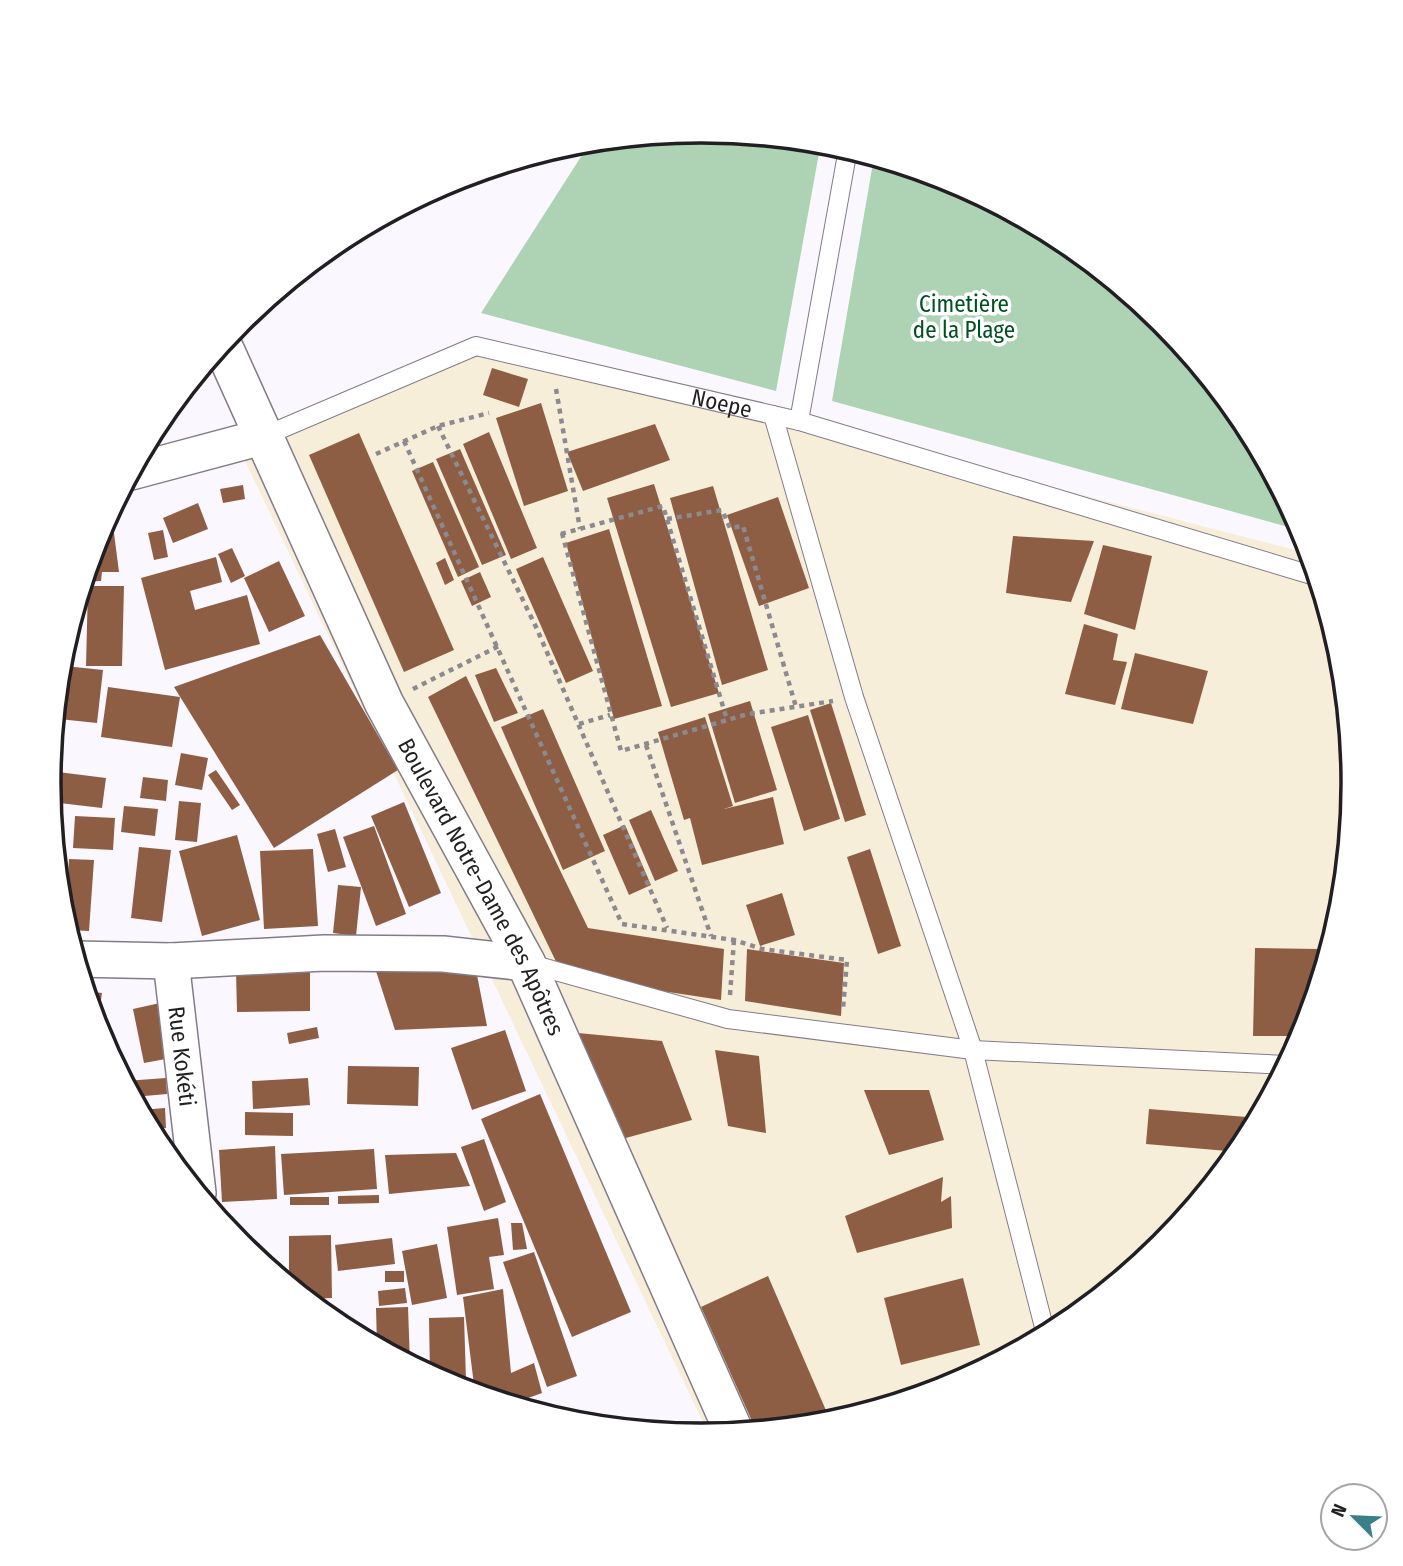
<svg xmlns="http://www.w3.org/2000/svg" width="1403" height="1566" font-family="'Fira Sans Condensed',sans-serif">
<rect width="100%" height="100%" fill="#fbf7fe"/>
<polygon fill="#f7eed9" points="470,337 1311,554 1342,656 1354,783 1341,911 1304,1033 1244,1146 1163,1245 1064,1326 951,1386 828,1423 709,1435 235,440"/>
<g fill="#add2b4">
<polygon points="702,131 821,142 776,391 481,313 591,141"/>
<polygon points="874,157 952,180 1064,241 1163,322 1244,421 1303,531 832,401"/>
</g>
<g fill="#8e5e44">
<polygon points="492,368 528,379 519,407 483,395"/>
<polygon points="541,403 568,491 524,506 496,418"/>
<polygon points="655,424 670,460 583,491 567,452"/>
<polygon points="489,432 537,548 511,559 463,444"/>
<polygon points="359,433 454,650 404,672 309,455"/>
<polygon points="460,449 506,555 482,565 436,459"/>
<polygon points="433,462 479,567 458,577 412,471"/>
<polygon points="654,484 719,693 671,707 607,498"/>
<polygon points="243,485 245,499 223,503 220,489"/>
<polygon points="713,486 768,670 722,685 670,498"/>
<polygon points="778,497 809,588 759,606 727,515"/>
<polygon points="198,503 208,529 173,543 163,518"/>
<polygon points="111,510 119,572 102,572 101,581 84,582 99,533"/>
<polygon points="609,529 662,706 614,719 566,543"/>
<polygon points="163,530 168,557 154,560 148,533"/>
<polygon points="1013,536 1094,541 1071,602 1006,593"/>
<polygon points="1103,545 1152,556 1135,630 1084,614"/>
<polygon points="232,548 245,576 231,583 218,554"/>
<polygon points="216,557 222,582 190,591 195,610 247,595 260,644 165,670 141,578"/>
<polygon points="543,557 593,671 566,683 516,569"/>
<polygon points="445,558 454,580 445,585 436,563"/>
<polygon points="279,561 305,616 269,632 244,578"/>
<polygon points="480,572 491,597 472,606 461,581"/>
<polygon points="88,586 124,586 122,666 86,666"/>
<polygon points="1084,624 1118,634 1113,660 1127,662 1115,705 1065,694"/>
<polygon points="320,635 398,770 274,848 174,687"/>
<polygon points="1135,653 1208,671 1193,724 1121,709"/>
<polygon points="65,666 103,670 97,723 59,719"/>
<polygon points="496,668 518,713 494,722 475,675"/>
<polygon points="466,676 588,928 724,949 721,1000 563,976 428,697"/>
<polygon points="108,687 180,697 172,747 101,737"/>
<polygon points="750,701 777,790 735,803 708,714"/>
<polygon points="831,703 866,815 845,822 810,710"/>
<polygon points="543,709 605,851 563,870 501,727"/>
<polygon points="808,715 840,819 804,831 771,727"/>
<polygon points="705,717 733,806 724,809 773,797 784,844 702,865 690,818 684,820 658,732"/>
<polygon points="181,753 208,758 202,790 175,785"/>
<polygon points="216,770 240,805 232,810 208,775"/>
<polygon points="50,771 106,778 102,808 51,802"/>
<polygon points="143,777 168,780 166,801 140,798"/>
<polygon points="179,801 201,803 197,842 175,840"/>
<polygon points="404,802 441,893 409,907 371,816"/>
<polygon points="124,806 158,809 155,836 121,832"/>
<polygon points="651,810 678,871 655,881 629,820"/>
<polygon points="75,816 115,818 113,850 73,848"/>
<polygon points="625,825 651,885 629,895 603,835"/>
<polygon points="374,826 406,914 376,926 343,837"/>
<polygon points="335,829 346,867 328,872 317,834"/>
<polygon points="237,835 260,920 202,936 179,851"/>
<polygon points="139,847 171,850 162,922 131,918"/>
<polygon points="313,849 318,926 264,929 260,851"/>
<polygon points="870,849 901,946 878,954 847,857"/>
<polygon points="69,859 94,860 89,931 68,930 65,921"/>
<polygon points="338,885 361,887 356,936 333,933"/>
<polygon points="782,893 795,935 760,946 746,905"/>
<polygon points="1255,948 1318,949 1319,984 1303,1036 1253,1036"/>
<polygon points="747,949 844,963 841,1016 745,1001"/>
<polygon points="476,970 487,1026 395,1030 376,971"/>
<polygon points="310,971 310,1011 237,1012 236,972"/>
<polygon points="86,991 102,993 97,1028 91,1009"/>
<polygon points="160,1003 171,1058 144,1063 133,1009"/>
<polygon points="317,1027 319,1038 289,1044 287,1033"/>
<polygon points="505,1030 526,1091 472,1110 451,1048"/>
<polygon points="578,1033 662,1041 692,1120 622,1139"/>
<polygon points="715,1050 759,1056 766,1133 728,1126"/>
<polygon points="348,1066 419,1067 418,1106 347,1104"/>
<polygon points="166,1078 167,1094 133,1097 125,1081"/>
<polygon points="308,1078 310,1105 253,1109 252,1081"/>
<polygon points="864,1090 929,1090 944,1140 889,1155"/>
<polygon points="540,1094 631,1312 572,1337 481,1119"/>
<polygon points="165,1108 166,1128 150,1129 140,1110"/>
<polygon points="1149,1109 1259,1118 1239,1152 1146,1144"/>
<polygon points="245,1112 293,1113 293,1136 245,1135"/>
<polygon points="484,1139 506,1202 484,1211 461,1147"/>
<polygon points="169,1141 171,1160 157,1142"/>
<polygon points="275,1146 277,1199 222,1202 219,1150"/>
<polygon points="374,1149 377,1189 284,1195 281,1154"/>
<polygon points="456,1153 470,1186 389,1194 385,1155"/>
<polygon points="943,1177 941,1202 951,1196 952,1228 857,1253 845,1216"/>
<polygon points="379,1195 379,1203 338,1204 338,1196"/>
<rect x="290" y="1197" width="39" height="8"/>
<polygon points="498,1218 504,1255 489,1257 494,1289 457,1295 447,1227"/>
<polygon points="511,1223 522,1223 527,1249 513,1250"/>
<polygon points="331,1235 332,1298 306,1299 289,1285 289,1236"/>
<polygon points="392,1238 395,1264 338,1271 335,1245"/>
<polygon points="437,1244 447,1298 412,1305 402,1251"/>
<polygon points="534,1252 577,1376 547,1387 503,1262"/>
<rect x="385" y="1271" width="19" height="11"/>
<polygon points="768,1276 831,1422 756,1430 701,1307"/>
<polygon points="963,1278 980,1345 901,1365 884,1298"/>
<polygon points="405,1288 407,1303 379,1306 378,1291"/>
<polygon points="503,1289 511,1373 534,1363 542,1393 512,1404 475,1393 463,1297"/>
<polygon points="408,1307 410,1363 377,1346 376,1308"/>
<polygon points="464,1317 466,1381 444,1381 430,1374 429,1318"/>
</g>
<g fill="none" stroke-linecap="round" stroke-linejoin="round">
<g stroke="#837c88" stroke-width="20">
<g id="service">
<polyline points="773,415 854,697 973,1050 1046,1335"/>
<polyline points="799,421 848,149"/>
<path id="s1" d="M 262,437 L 476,346 L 799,421 L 1318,577"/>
<polyline points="527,963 728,1019 973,1050 1287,1065"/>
</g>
</g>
<g stroke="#837c88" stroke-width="38">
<g id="minor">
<polyline points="131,472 262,437"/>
<polyline points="76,959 171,961 324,953 443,954 526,963"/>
<path id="s2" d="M 171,961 L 198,1193"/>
</g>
</g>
<g stroke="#837c88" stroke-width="41">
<g id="tertiary">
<path id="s3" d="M 222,344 L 384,703 L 526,963 L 734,1432"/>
</g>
</g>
<g stroke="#8d8a8f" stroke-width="4.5" stroke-dasharray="5 5" stroke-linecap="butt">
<polyline points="556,389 580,529"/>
<polyline points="438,426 536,627 667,928"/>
<polyline points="404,441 622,924 734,940 762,949 847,960 843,1009"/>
<polyline points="376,454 438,426 489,413"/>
<polyline points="667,519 722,510 730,528 743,526 796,707"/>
<polyline points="562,533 621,751 748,714 833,701"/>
<polyline points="561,534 663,506 727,720"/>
<polyline points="413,689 499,646"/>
<polyline points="579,724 610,715"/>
<polyline points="646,745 711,936"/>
<polyline points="730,995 734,940"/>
</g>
<use href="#service" stroke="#fff" stroke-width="18"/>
<use href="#minor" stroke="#fff" stroke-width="35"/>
<use href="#tertiary" stroke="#fff" stroke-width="38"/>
</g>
<g text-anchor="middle" stroke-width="7" stroke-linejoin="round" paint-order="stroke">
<g font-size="23" fill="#005021" stroke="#fff">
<text x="964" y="312">Cimetière<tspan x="964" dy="26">de la Plage</tspan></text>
</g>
<g font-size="23" fill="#221f23" stroke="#fff">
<text dy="8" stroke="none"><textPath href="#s1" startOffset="485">Noepe</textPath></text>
<text dy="8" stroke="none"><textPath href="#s3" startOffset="602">Boulevard Notre-Dame des Apôtres</textPath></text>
<text dy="8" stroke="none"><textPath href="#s2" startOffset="96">Rue Kokéti</textPath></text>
</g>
</g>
<path d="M0 0H1403V1566H0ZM61 783a640 640 0 1 1 1280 0a640 640 0 1 1-1280 0Z" fill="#fff" fill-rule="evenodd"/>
<path fill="none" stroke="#221f23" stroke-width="3.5" d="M61 783a640 640 0 1 1 1280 0a640 640 0 1 1-1280 0Z"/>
<g transform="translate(1354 1517) rotate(294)"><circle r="33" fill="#ffffff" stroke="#a7a5a7" stroke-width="2"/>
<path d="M0-5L12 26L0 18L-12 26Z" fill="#398088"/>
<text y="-10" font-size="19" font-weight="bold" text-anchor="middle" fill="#221f23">N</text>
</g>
</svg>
